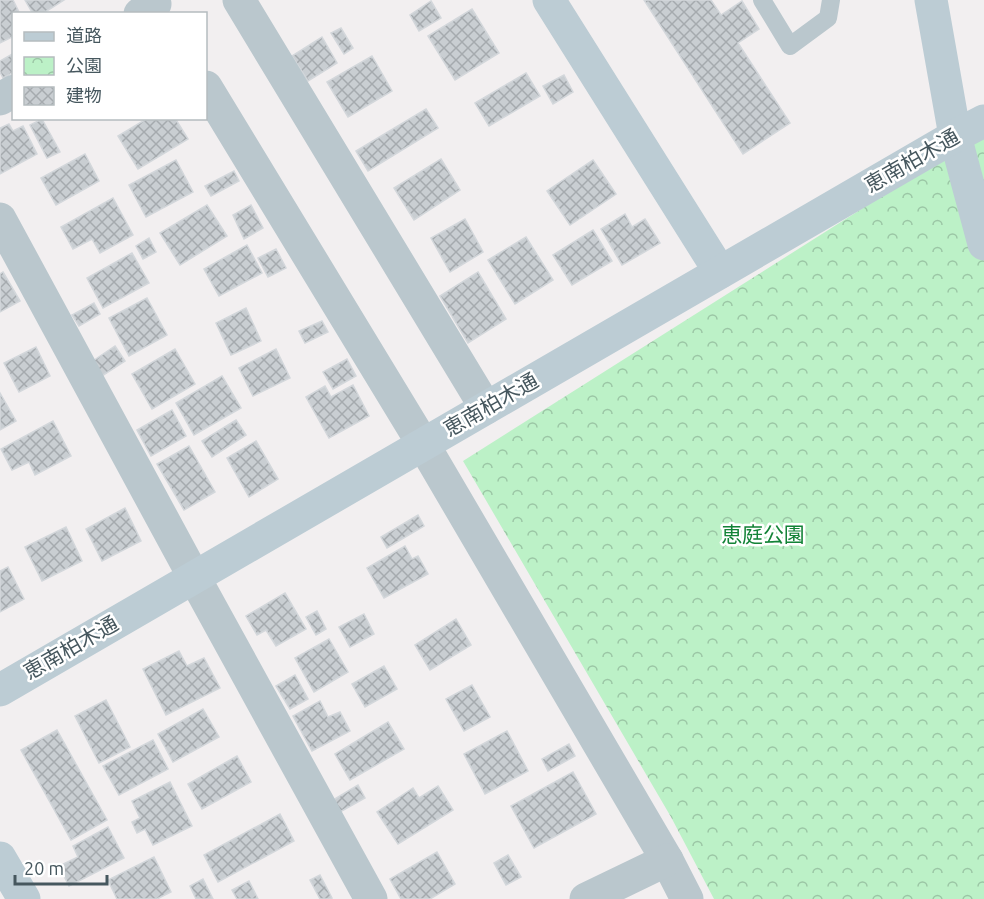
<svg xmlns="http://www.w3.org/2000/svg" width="984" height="899" font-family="Ubuntu,'Noto Sans JP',sans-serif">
<defs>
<pattern id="park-crowns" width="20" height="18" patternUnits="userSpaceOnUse" patternTransform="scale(1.5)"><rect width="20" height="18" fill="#bcf1c7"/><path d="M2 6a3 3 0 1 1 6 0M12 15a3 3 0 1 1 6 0" fill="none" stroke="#9bc6a5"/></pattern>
<pattern id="building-cross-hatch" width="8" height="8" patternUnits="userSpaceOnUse" patternTransform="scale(1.5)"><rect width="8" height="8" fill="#c9ced2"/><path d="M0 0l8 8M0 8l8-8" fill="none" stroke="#a5aaae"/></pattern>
</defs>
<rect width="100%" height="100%" fill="#f2eff0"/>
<polygon fill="url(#park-crowns)" points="984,135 984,899 714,899 671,817 463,461 969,141"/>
<g fill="url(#building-cross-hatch)" stroke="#d3d7db" stroke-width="1.5">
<polygon points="0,0 13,0 20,14 14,14 14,36 0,43"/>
<polygon points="25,0 64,0 42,14 33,14"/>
<polygon points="644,0 711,0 721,15 742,1 759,29 738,43 790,123 743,154"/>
<polygon points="431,1 441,18 419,31 410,15"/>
<polygon points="472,9 499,53 455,80 428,36"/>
<polygon points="341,28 353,48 344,54 331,33"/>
<polygon points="322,37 337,63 308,81 292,56"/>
<polygon points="14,53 14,72 3,78 0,72 0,61"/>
<polygon points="372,56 392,91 348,117 327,82"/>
<polygon points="526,73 540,96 489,126 475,103"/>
<polygon points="564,75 573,92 553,104 543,86"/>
<polygon points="426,109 438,128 368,171 356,151"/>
<polygon points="148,118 175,118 188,139 138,169 118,136"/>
<polygon points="42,119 60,152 47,158 30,125"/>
<polygon points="9,124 13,131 23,126 37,154 0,174 0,128"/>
<polygon points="85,154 99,181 56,205 41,178"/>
<polygon points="441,159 460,190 414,220 394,188"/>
<polygon points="176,160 193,192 146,217 129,185"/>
<polygon points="593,160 616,194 570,225 547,191"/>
<polygon points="234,171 239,181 211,196 205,186"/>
<polygon points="113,198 133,235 100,253 92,239 73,249 61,227"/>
<polygon points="207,205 227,236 180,265 160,233"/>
<polygon points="251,205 263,228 244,239 233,215"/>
<polygon points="625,214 632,227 645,219 660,243 622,265 601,229"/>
<polygon points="465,219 483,252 450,272 431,238"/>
<polygon points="593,230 612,261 572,285 553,255"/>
<polygon points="526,237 553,280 515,304 488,260"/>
<polygon points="149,238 156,252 143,259 136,246"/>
<polygon points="247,245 262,273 219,296 204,269"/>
<polygon points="276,249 286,268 268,277 258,258"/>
<polygon points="132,253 149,283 103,308 87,278"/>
<polygon points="3,272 20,301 0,312 0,274"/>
<polygon points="478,272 506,319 468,343 440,296"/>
<polygon points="147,298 167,335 129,356 109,318"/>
<polygon points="94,303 100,314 79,326 72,315"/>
<polygon points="246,308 261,341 231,355 216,323"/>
<polygon points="322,321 328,332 305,343 299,331"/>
<polygon points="115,346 125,361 102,376 93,361"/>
<polygon points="36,347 50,376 19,392 4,363"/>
<polygon points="175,349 195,384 152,409 132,374"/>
<polygon points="276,349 290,378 253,396 239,368"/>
<polygon points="347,359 356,376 333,389 323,372"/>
<polygon points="222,376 241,408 194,435 176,403"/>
<polygon points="353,385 369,416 329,438 306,397 325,386 331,397"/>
<polygon points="0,393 16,421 0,430"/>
<polygon points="172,410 186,436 151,456 137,430"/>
<polygon points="236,420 246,435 212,457 202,441"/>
<polygon points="53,421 71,456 35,475 29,462 12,470 1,449"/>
<polygon points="256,441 278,479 249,497 227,458"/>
<polygon points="189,446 215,492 184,510 157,464"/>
<polygon points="125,508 141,541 102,561 86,529"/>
<polygon points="418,515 424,526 387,548 381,537"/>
<polygon points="66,527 82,561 42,581 25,547"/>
<polygon points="405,546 412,559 418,556 428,574 384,598 367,568"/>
<polygon points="8,567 24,599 0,612 0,571"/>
<polygon points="285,593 306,629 276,646 266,630 257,635 246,616"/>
<polygon points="317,611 326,629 316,635 306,617"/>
<polygon points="364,614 374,634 350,647 339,627"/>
<polygon points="456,619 471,645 430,670 415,645"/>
<polygon points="329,639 348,672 314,692 295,658"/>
<polygon points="179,651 187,666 204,658 220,688 166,715 143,669"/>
<polygon points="384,666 397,689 365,707 352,684"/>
<polygon points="295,675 308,699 290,709 276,686"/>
<polygon points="472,685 490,717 464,731 446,699"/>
<polygon points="106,700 130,747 99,763 75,716"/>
<polygon points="320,701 328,717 340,712 350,731 312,751 293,716"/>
<polygon points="203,709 219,737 173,762 158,734"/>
<polygon points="388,722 404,749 350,780 335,754"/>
<polygon points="57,730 107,820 71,840 21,750"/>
<polygon points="507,731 528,771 485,794 464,754"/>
<polygon points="153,740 168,769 119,795 103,766"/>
<polygon points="569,744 575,756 548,771 542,759"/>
<polygon points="237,756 251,782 202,809 188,784"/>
<polygon points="573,772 596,814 534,848 511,806"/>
<polygon points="170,782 192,826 153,845 145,829 137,833 132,822 140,818 132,801"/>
<polygon points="358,785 365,798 340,812 333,800"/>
<polygon points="438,786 453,810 398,844 377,812 413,788 419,798"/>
<polygon points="280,814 294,841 218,882 204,855"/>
<polygon points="108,827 124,858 69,886 59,866 78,857 73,846"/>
<polygon points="437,852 455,884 430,899 401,899 390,879"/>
<polygon points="508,855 521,877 506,885 494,863"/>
<polygon points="154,857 171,892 157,899 117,899 108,880"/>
<polygon points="320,875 332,898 329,899 320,899 310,880"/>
<polygon points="203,879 213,899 196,899 190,886"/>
<polygon points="249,881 258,899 237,899 232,890"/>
</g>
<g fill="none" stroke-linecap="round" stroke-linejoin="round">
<polyline stroke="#bac7cd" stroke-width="18" points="762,0 790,46 828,18 831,0"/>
<g stroke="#bac7cd" stroke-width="33">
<polyline points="239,0 486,408"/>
<polyline points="140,14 155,4"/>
<polyline points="206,87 423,444 667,860 687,899"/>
<polyline points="0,99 14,91"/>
<polyline points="0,219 194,577 371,899"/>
<polyline points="586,899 667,860"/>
</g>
<g stroke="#bcccd4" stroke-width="33">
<polyline points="549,0 720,272"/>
<polyline points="931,0 955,136 984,244"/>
<polyline points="0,690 955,136 984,121"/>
<polyline points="0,858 24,899"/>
</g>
</g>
<g text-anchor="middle" stroke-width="5" stroke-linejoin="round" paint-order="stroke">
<g font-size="21" fill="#46575e" stroke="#fff">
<text transform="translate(912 161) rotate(-30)" y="7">恵南柏木通</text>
<text transform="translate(491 405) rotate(-30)" y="7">恵南柏木通</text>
<text transform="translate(71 648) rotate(-30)" y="7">恵南柏木通</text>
</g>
<g font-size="21" fill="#138337" stroke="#fff">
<text x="763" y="542">恵庭公園</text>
</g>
</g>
<rect x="12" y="12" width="195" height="108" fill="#ffffff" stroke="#b5bcbf" stroke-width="1.5"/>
<rect x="24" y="32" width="30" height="9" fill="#bcccd4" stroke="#b5bcbf" stroke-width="1.5"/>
<text x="66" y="42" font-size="18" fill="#46575e">道路</text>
<rect x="24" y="57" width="30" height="18" fill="url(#park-crowns)" stroke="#b5bcbf" stroke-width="1.5"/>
<text x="66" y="72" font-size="18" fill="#46575e">公園</text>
<rect x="24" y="87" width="30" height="18" fill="url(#building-cross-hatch)" stroke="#b5bcbf" stroke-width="1.5"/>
<text x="66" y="102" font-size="18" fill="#46575e">建物</text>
<path d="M15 875v9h92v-9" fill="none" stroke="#46575e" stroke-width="3"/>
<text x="24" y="875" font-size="18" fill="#46575e" stroke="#ffffff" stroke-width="4.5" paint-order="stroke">20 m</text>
</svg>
